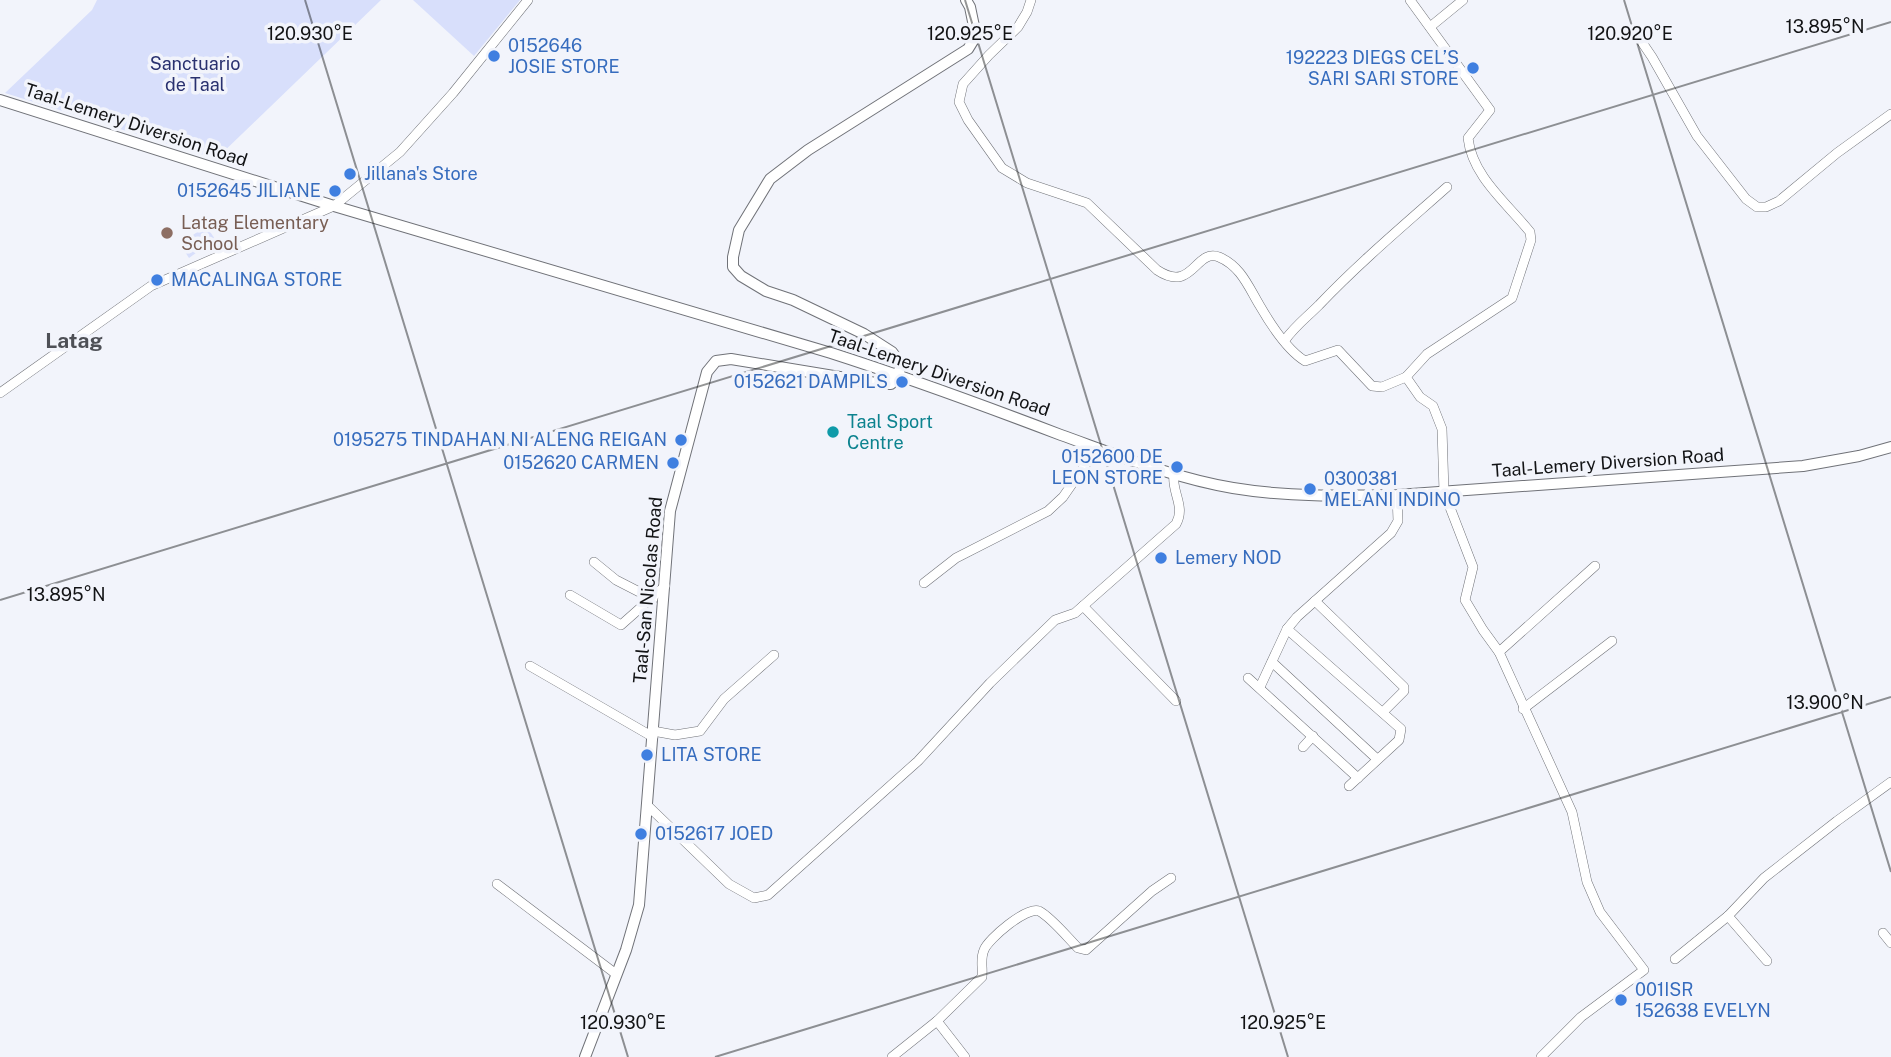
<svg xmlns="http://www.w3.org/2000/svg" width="1891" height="1057" font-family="'Public Sans',sans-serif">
<rect width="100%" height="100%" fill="#f2f4fb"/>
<g fill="#d8dffb">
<polygon points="97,0 381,0 216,159 5,93 92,10"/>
<polygon points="413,0 520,0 474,56"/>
<polygon points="206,226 215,239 189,258 180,244"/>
</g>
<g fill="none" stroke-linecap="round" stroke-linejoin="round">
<g stroke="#707278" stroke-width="10">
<g id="minor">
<path d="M 1031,0 L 1027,12 L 1018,27 L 989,55 L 963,84 L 959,102 L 968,120 L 1002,168 L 1027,183 L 1087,203 L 1157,270 C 1193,294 1195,248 1219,257 C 1241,266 1249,288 1260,306 C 1271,325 1287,350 1305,361 L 1338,350 L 1372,386 L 1382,387 L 1406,377"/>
<path d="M 1410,0 L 1490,110 L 1468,138 C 1472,174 1503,200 1525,226 L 1530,232 L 1531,240 L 1512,298 L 1427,354 L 1406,377 L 1420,397 L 1433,406 L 1442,429 L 1444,492 L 1473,567 L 1465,600 L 1483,630 L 1499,652 L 1572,812 L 1587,882 L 1600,912 L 1644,970 L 1581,1017 L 1541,1057"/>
<polyline points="1430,27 1463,0"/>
<polyline points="1633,29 1652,57 1697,136 1746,199 1757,207 1766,207 1779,201 1837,153 1891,114"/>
<path d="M 1285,340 C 1296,325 1306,318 1319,305 C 1359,263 1403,226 1447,187"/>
<polyline points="0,393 151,286 334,206 400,152 453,93 528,0"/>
<polyline points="594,562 616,580 653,599"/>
<polyline points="924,583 956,558 1048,511 1063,497 1097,448"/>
<polyline points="570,595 621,625 665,586"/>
<polyline points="1315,601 1404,687 1404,691 1383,712"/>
<polyline points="1083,606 1176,701"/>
<polyline points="1287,629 1401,729 1399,740 1349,786"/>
<polyline points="1499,652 1595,566"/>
<polyline points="1272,662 1377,759"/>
<polyline points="530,666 653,737"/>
<polyline points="1248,678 1358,778"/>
<polyline points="1260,687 1287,629 1297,617 1391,533 1398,521 1397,495"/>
<polyline points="1523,709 1612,641"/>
<polyline points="653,731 675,735 700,731 724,699 774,655"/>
<polyline points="1303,747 1313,736"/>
<path d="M 647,805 L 729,884 L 754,898 L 768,895 L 918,761 L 990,683 L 1055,620 L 1075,613 L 1176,524 C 1186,506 1171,492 1174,474"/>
<polyline points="497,884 616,974"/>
<polyline points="1728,916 1767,961"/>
<polyline points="1883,933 1891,943"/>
<polyline points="1675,959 1728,916 1764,878 1837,821 1891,782"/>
<path d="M 937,1021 L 982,977 C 983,967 980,959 984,950 C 988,939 1027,906 1039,911 C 1051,917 1068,938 1078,948 L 1086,950 L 1152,891 L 1171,878"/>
<polyline points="892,1057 937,1021 965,1057"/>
</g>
</g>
<g stroke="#707278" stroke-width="12">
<g id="major">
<path d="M 0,100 L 334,206 L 831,353 C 909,378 985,406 1061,435 C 1117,455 1174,478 1233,488 C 1287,497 1342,496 1397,495 L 1803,466 L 1859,456 L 1891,447"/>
<polyline points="585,1057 626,950 639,905 670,511 707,372 716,361 731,359 882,384 891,384 899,375 900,363 892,352 864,334 793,300 766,291 741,276 733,267 733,257 739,230 770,179 808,150 968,49 976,36 970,7 966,0"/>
</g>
</g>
<use href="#minor" stroke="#fff" stroke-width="9"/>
<use href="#major" stroke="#fff" stroke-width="10"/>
</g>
<path fill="none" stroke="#121315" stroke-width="2" stroke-opacity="0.45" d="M 305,0 L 628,1057M 965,0 L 1288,1057M 1624,0 L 1891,872M 0,600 L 1891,22M 715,1057 L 1891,697"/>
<g fill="#3f7fe0" stroke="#f2f4fb" stroke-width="2.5">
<circle cx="494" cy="56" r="7"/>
<circle cx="1473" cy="68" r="7"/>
<circle cx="350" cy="174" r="7"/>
<circle cx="335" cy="191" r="7"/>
<circle cx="157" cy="280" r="7"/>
<circle cx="902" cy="382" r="7"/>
<circle cx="681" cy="440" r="7"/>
<circle cx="673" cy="463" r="7"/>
<circle cx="1177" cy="467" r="7"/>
<circle cx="1310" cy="489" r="7"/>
<circle cx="1161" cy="558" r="7"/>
<circle cx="647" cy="755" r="7"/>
<circle cx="641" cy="834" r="7"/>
<circle cx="1621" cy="1000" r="7"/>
</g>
<circle fill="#8d6e63" stroke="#f2f4fb" stroke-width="2.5" cx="167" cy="233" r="7"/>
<circle fill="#0f9aa8" stroke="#f2f4fb" stroke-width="2.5" cx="833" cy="432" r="7"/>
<g text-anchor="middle" stroke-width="7" stroke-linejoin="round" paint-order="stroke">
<g font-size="18" fill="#366cbe" stroke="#f2f4fb" text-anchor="start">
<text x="508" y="52">0152646<tspan x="508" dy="21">JOSIE STORE</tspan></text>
<text x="1459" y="64" text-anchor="end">192223 DIEGS CEL’S<tspan x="1459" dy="21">SARI SARI STORE</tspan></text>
<text x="364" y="180">Jillana's Store</text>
<text x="321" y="197" text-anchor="end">0152645 JILIANE</text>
<text x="171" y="286">MACALINGA STORE</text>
<text x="888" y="388" text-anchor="end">0152621 DAMPILS</text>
<text x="667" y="446" text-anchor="end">0195275 TINDAHAN NI ALENG REIGAN</text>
<text x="1163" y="463" text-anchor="end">0152600 DE<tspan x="1163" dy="21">LEON STORE</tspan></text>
<text x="659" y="469" text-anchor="end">0152620 CARMEN</text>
<text x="1324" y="485">0300381<tspan x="1324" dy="21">MELANI INDINO</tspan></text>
<text x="1175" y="564">Lemery NOD</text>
<text x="661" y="761">LITA STORE</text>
<text x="655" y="840">0152617 JOED</text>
<text x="1635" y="996">001ISR<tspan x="1635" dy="21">152638 EVELYN</tspan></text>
</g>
<g font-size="18" fill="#29316f" stroke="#f2f4fb">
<text x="195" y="70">Sanctuario<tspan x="195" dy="21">de Taal</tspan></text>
</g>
<g font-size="18" fill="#121315" stroke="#f2f4fb">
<text transform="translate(136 125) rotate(18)" y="6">Taal-Lemery Diversion Road</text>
<text transform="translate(939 373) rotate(19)" y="6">Taal-Lemery Diversion Road</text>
<text transform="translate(1608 463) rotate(-4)" y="6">Taal-Lemery Diversion Road</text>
<text transform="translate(648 590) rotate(-85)" y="6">Taal-San Nicolas Road</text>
</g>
<g font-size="18" fill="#785e54" stroke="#f2f4fb" text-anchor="start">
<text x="181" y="229">Latag Elementary<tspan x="181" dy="21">School</tspan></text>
</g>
<g font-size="18" fill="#0d838f" stroke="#f2f4fb" text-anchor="start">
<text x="847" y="428">Taal Sport<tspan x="847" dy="21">Centre</tspan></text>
</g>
<g font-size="21" font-weight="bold" fill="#4e5056" stroke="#f2f4fb">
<text x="74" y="348">Latag</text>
</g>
</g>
<g font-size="18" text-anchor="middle" fill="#121315" stroke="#f2f4fb" stroke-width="7" stroke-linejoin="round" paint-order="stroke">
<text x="1825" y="33">13.895°N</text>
<text x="310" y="40">120.930°E</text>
<text x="970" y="40">120.925°E</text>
<text x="1630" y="40">120.920°E</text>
<text x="66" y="601">13.895°N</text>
<text x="1825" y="709">13.900°N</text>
<text x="623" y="1029">120.930°E</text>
<text x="1283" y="1029">120.925°E</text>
</g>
</svg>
